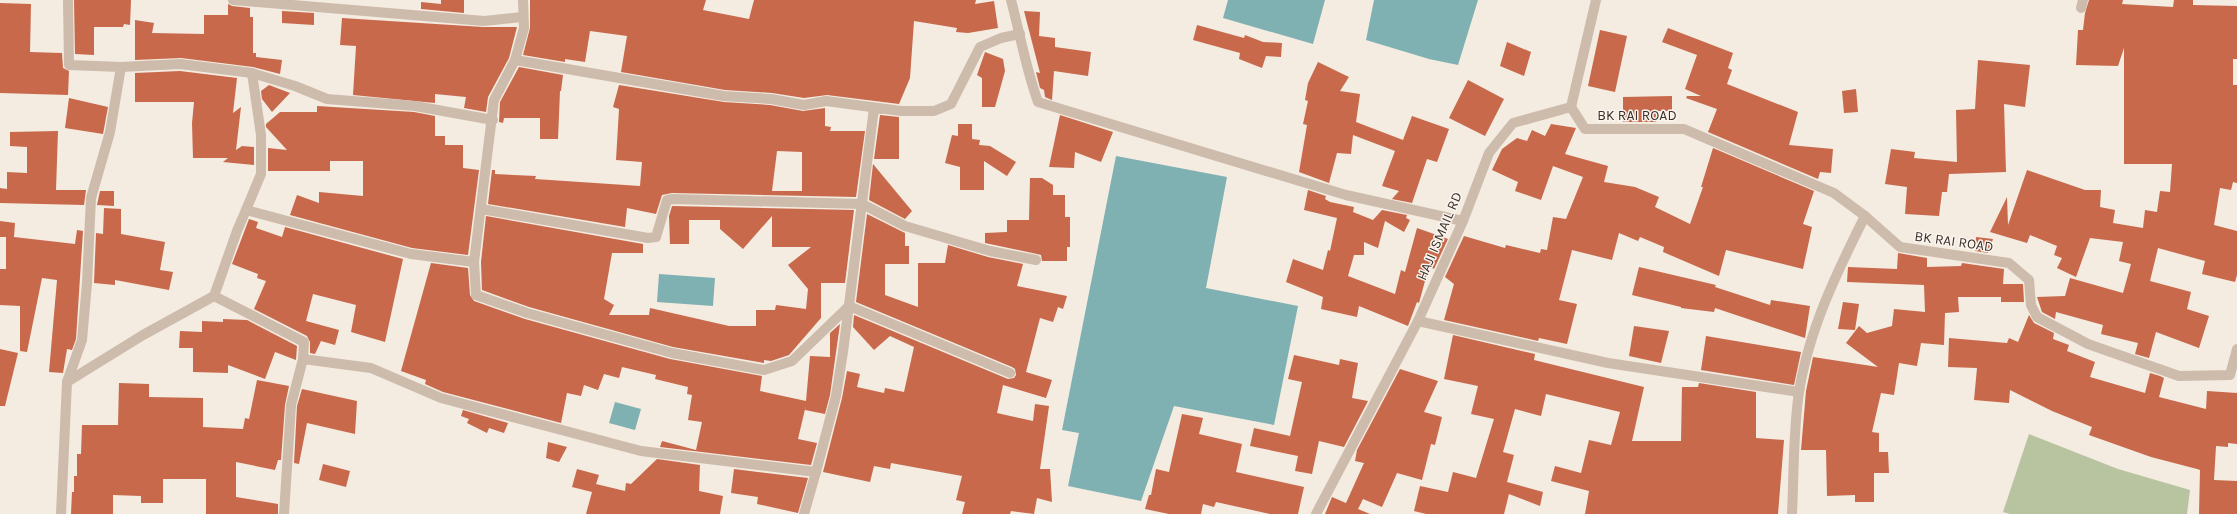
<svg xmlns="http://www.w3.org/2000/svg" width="2237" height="514" font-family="Karla,sans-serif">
<rect width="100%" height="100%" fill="#f4ebe1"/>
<polygon fill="#b8c4a0" points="2029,434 2118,469 2190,490 2187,514 2010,514 2003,512"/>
<g fill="#7fb0b2">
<polygon points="1228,0 1325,0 1313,44 1223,18"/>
<polygon points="1374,0 1478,0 1458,65 1429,59 1366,40"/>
<polygon points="1116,156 1227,177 1206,288 1298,306 1274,425 1174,406 1141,501 1068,486 1079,433 1062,430"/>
<polygon points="659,274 715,278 713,306 657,302"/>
<polygon points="615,402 641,409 635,430 609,423"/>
</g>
<g fill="#c8694b" fill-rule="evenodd">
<polygon points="74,0 131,0 130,25 124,24 123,27 94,27 94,55 75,54"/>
<polygon points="441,0 464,0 464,13 421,9 421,2 441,4"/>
<polygon points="530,0 706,0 703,10 749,19 754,0 976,0 975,4 994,1 998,28 968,33 956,32 957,28 914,21 910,78 899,104 827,95 804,98 772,93 725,90 621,72 627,36 590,31 585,62 565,59 565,62 523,55 530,28"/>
<polygon points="2089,0 2123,0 2122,4 2173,7 2174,0 2193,0 2193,5 2237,6 2237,59 2233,59 2233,85 2237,85 2237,183 2233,182 2231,190 2220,188 2214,225 2237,231 2237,275 2235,282 2202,274 2205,261 2158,248 2150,281 2191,292 2187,309 2209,316 2199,348 2156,332 2149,358 2135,354 2138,343 2101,334 2103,325 2056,312 2055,319 2042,312 2037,297 2065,296 2070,278 2123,293 2131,264 2119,261 2123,242 2090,238 2076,277 2057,268 2062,258 2054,255 2057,246 2030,235 2027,243 1990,232 2007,197 2008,225 2027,170 2085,190 2101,190 2100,207 2115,210 2113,223 2143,228 2145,210 2157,212 2160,191 2170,192 2172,164 2124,164 2124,48 2118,66 2076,65 2078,30 2083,30 2085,13"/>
<polygon points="0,3 31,4 30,52 62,53 63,68 69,71 68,95 0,93"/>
<polygon points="228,4 232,6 250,8 250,17 253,17 253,53 256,53 256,57 282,60 280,74 253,67 181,58 135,60 135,20 154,23 152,33 204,34 204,15 228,15"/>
<polygon points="282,11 314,13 314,25 282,23"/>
<polygon points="1024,11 1040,12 1039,36 1055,38 1055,47 1091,52 1088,76 1054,71 1052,100 1045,97 1044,90 1040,88 1036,72 1040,73"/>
<polygon points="342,18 483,27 517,27 509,58 488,97 486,112 464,108 466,97 435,94 435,103 353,95 356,46 340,45"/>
<polygon points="1197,25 1244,38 1245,35 1263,42 1282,43 1281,57 1266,56 1262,68 1239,59 1240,53 1193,40"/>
<polygon points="1668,28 1733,53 1728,68 1732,70 1727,84 1798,112 1789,145 1833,149 1831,173 1820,172 1818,179 1708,132 1717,109 1686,98 1687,96 1701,96 1685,89 1697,55 1662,42"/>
<polygon points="1600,30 1627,36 1615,92 1588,86"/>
<polygon points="1507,42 1531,52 1524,76 1500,66"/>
<polygon points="985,52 1003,59 1005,71 995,107 982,107 982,78 977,75"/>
<polygon points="1978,60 2030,65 2025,107 2004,104 2006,172 1949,174 1947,192 1942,192 1939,216 1905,214 1907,187 1885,184 1891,149 1915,152 1914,158 1957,162 1956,110 1975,109"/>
<polygon points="1318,62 1349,77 1340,91 1360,94 1356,122 1403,140 1412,116 1449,129 1437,162 1427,159 1412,203 1392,199 1399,191 1382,186 1395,151 1353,135 1351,154 1337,153 1329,183 1299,172 1307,125 1303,124 1308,101 1305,100 1308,83"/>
<polygon points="519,67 563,75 561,91 560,91 558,139 540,139 540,118 504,118 503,123 499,122 500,102"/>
<polygon points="180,71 237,78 233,113 241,107 236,150 242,146 254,147 254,165 223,162 228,158 193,158 192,123 194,102 135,102 135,73"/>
<polygon points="1468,80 1504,99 1485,136 1449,118"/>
<polygon points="269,85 290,93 272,112 262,99 261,91"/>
<path d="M 619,85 L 724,102 L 770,105 L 803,111 L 825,108 L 825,126 L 831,127 L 830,131 L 865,131 L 856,197 L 672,193 L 662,195 L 656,214 L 627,208 L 625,227 L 488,204 L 492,170 L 495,170 L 495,174 L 536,176 L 535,179 L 640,186 L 642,162 L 616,160 L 619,109 L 613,107 ZM 777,151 L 802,152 L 802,191 L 772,191 Z"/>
<polygon points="1856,89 1858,112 1844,113 1842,91"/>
<polygon points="1672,96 1672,111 1657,111 1656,122 1623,122 1623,97"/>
<polygon points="69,98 108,107 103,134 65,128"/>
<polygon points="317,106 414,112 435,116 435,136 445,136 445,145 463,145 463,168 479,170 468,255 412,248 290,215 297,195 319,203 319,192 363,196 363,161 330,161 330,171 268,171 268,148 287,150 266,127 266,124 280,112 317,112"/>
<polygon points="880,115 899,117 899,159 874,159"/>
<polygon points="1060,115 1113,132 1101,162 1075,152 1074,168 1049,167"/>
<polygon points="958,124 972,124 972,139 980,140 979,145 990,146 1016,162 1007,176 984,161 984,190 960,190 960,167 945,163 952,135 958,136"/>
<polygon points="1551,124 1576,128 1565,154 1608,166 1604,182 1635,187 1659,197 1655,207 1690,224 1703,187 1701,187 1713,148 1814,191 1803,224 1812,227 1803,269 1726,250 1719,276 1663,252 1664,247 1640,237 1638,241 1619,233 1612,260 1572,250 1559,300 1577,304 1567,344 1539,338 1538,341 1444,320 1454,284 1445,277 1464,236 1505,248 1506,245 1540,253 1541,249 1547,250 1553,217 1566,219 1583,177 1553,166 1541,200 1515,191 1518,182 1492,170 1502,149 1517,138 1527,141 1532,130 1545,136"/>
<polygon points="58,131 56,190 86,190 84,205 0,203 0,188 7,189 7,172 27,173 27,147 10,146 10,132"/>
<polygon points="873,164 912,211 905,219 869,200"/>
<polygon points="1030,178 1042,178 1053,185 1053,195 1065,195 1065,217 1070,217 1070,247 1067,247 1067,261 1042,261 1041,255 1037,254 985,243 985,233 1007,232 1007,220 1029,220"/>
<polygon points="1308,190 1326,196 1325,199 1330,202 1354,207 1353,212 1373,220 1382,210 1407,215 1406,218 1410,220 1404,232 1385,221 1378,248 1364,242 1364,255 1354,255 1348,276 1395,294 1401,270 1405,272 1417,228 1448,239 1434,269 1429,266 1419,303 1417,302 1408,326 1359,306 1357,317 1321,309 1323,297 1286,282 1293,259 1323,270 1328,250 1330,251 1337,218 1304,210"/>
<polygon points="100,191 114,191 114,206 97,205"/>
<polygon points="672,206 854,210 845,283 821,283 821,318 789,355 771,361 764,360 764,363 673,347 529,307 482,290 481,262 486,216 643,244 643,253 612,253 604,299 614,305 609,315 649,315 650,308 729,326 756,326 756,310 775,310 776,305 806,309 808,289 788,265 811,247 772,247 772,216 743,249 720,229 720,220 689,220 689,244 670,244 669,216"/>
<polygon points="104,208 121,209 121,234 165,242 160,270 173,272 169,290 115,280 115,285 94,283 96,233 103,234"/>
<polygon points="867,214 905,233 905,246 909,246 909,264 885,264 885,295 918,307 918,263 945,263 948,245 988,257 1023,264 1017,286 1067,296 1063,309 1058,307 1053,322 1040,318 1026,372 1052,380 1046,398 1003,385 997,413 1033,421 1035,404 1049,406 1040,469 1050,469 1052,502 1037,498 1034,514 1011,511 1010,514 962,514 965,502 956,500 962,476 891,463 890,469 874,466 870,482 823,472 842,398 847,371 860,374 857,387 884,393 885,388 904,392 914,347 890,336 874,350 853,327 854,315 1008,379 1014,378 1016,375 1015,369 1012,367 856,302"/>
<polygon points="249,219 258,222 256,228 282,237 285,227 403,259 385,342 351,332 356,305 313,294 306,321 339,330 335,345 321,341 315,354 310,353 310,342 307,336 254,309 266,281 257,278 258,274 232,264"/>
<polygon points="0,221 15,223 14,237 75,244 77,230 83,231 76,339 72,350 67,349 63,373 49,372 57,280 42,278 27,352 20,351 20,306 0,305 0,269 6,269 6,237 0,237"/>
<polygon points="1976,237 1993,239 1988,253 1975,251"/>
<polygon points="1898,253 1927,258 1927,267 1961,266 1962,263 2004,269 2003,284 2023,284 2024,302 2001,302 2001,297 1958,297 1959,312 1945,313 1944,345 1921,343 1917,366 1899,363 1894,395 1881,393 1872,432 1879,433 1879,452 1888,452 1889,473 1874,473 1874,502 1855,502 1855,495 1827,496 1826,450 1801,450 1806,391 1813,357 1878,367 1846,343 1859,326 1867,333 1892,326 1894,309 1925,312 1924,285 1847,282 1848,267 1897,269"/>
<polygon points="431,263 468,268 470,295 474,301 525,319 670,359 762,376 760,391 806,401 810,356 830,357 830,333 840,324 830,395 825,414 805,410 806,405 798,439 817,443 811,465 660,447 662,441 696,450 702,422 688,420 692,395 687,394 688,387 655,379 656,375 622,367 619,378 604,374 598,390 584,385 581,396 567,393 561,423 443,392 425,384 426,380 401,371"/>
<polygon points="1639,267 1716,285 1715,287 1770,305 1771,300 1810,306 1805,338 1715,308 1714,312 1681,308 1681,307 1632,295"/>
<polygon points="1843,302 1859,304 1855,330 1838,329"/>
<polygon points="2029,315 2034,323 2054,333 2053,339 2069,345 2067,351 2095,362 2090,377 2145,393 2150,373 2160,376 2164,378 2159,397 2206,409 2207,391 2237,393 2237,444 2228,443 2228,447 2216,446 2214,480 2237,481 2237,514 2199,514 2200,470 2197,469 2151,457 2089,435 2092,427 2052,411 2010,390 2009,403 1974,400 1977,368 1948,367 1949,338 2007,343 2009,338 2018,342"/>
<polygon points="223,319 247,320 297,346 296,360 275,352 265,379 228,365 228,373 193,372 193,348 179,348 180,331 202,332 202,321 223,322"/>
<polygon points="1634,326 1669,331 1661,363 1629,356"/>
<polygon points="1453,335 1535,354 1534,360 1644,387 1632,441 1681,441 1682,387 1698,387 1699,383 1756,392 1756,438 1784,440 1778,514 1585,514 1589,491 1551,481 1555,466 1581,473 1589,440 1611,445 1620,412 1546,394 1541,416 1515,409 1503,452 1514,455 1507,482 1543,492 1540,506 1509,494 1504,514 1426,514 1414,511 1420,486 1448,492 1453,472 1476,478 1494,419 1471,414 1478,386 1444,379"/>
<polygon points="1706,336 1801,352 1794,385 1701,370"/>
<polygon points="0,349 18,353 5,406 0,406"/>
<polygon points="1294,355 1339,365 1340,359 1358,363 1352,398 1368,401 1344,447 1319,441 1312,474 1295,471 1298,456 1250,446 1254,428 1290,436 1302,382 1288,379"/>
<polygon points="1400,369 1438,381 1424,412 1442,417 1435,445 1431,444 1422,480 1397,473 1382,507 1363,499 1358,509 1370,514 1325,514 1332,497 1346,503 1364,463 1355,461 1357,450"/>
<polygon points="257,380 289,386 285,405 281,460 278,460 275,470 236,462 236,497 278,504 278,514 206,514 206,479 163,479 163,503 141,503 141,496 113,495 113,514 71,514 72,492 74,492 74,476 77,476 77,454 81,454 82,425 118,425 119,383 149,384 149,397 203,398 203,427 243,429 245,418 249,419"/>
<polygon points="302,389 357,401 355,434 307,423 299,464 294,463 297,406"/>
<polygon points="463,410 508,423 504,433 489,428 487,433 467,423 469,419 461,416"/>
<polygon points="1182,414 1203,418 1199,434 1242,444 1236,472 1304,487 1298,514 1270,514 1216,502 1214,507 1203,504 1201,514 1169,514 1145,509 1149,495 1151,495 1156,469 1169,472"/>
<polygon points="548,442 567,447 559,462 546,458"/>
<polygon points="657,459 700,465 699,491 723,496 720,514 586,514 592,492 572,487 577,469 599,475 596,484 625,491 626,483 631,484"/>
<polygon points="323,464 350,471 346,487 319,480"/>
<polygon points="734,469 808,478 798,513 757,504 758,497 731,493"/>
</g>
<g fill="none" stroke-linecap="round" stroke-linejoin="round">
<g stroke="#cdbbac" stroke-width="10">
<polyline points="233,0 484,21 522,17"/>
<path d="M 1011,0 C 1020,34 1026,69 1038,102 L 1346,195 L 1463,221"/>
<polyline points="2081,8 2083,0"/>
<polyline points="515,60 724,96 771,99 804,105 826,101 901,111 934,111 951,104 980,47 1001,38 1020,34"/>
<polyline points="121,67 180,64 252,73 295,86 327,99 415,106 493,120"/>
<polyline points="1571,107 1585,129 1684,129 1834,193 1865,216 1900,247 2009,263 2029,280 2031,305 2037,317 2088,344 2179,376 2230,375 2237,349"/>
<polyline points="481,209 648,238 656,237 667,200 673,199 862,204 905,226 990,251 1036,260"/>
<polyline points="246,210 261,174 261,135 252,73"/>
<polyline points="474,262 476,295 527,313 672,353 764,370 792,361 849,306 1010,373"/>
<polyline points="214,296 304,342 303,359 371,368 441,398 641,451 816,472 804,514"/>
<polyline points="1418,321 1608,363 1799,392"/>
<polyline points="67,382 143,335 214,296 237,231 246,210 411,254 474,262 494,100 515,60 524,28 523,0"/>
<polyline points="816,472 836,396 843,352 874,108 881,109"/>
<polyline points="61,514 67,382 82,340 87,283 91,198 110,132 121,67 69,65 68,0"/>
<polyline points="284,514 291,405 303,359"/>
<polyline points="1316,514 1418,321 1463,221 1489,153 1513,123 1571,107 1596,0"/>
<path d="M 1792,514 C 1794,474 1793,432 1799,392 C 1809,329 1837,272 1865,216"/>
</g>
</g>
<g text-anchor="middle" stroke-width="3" stroke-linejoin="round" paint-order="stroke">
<g font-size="14" fill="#3b302b" stroke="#fbf5ee">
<text x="1637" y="120">BK RAI ROAD</text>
<text transform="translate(1439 236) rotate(-67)" y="5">HAJI ISMAIL RD</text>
<text transform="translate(1954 241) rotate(8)" y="5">BK RAI ROAD</text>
</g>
</g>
</svg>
